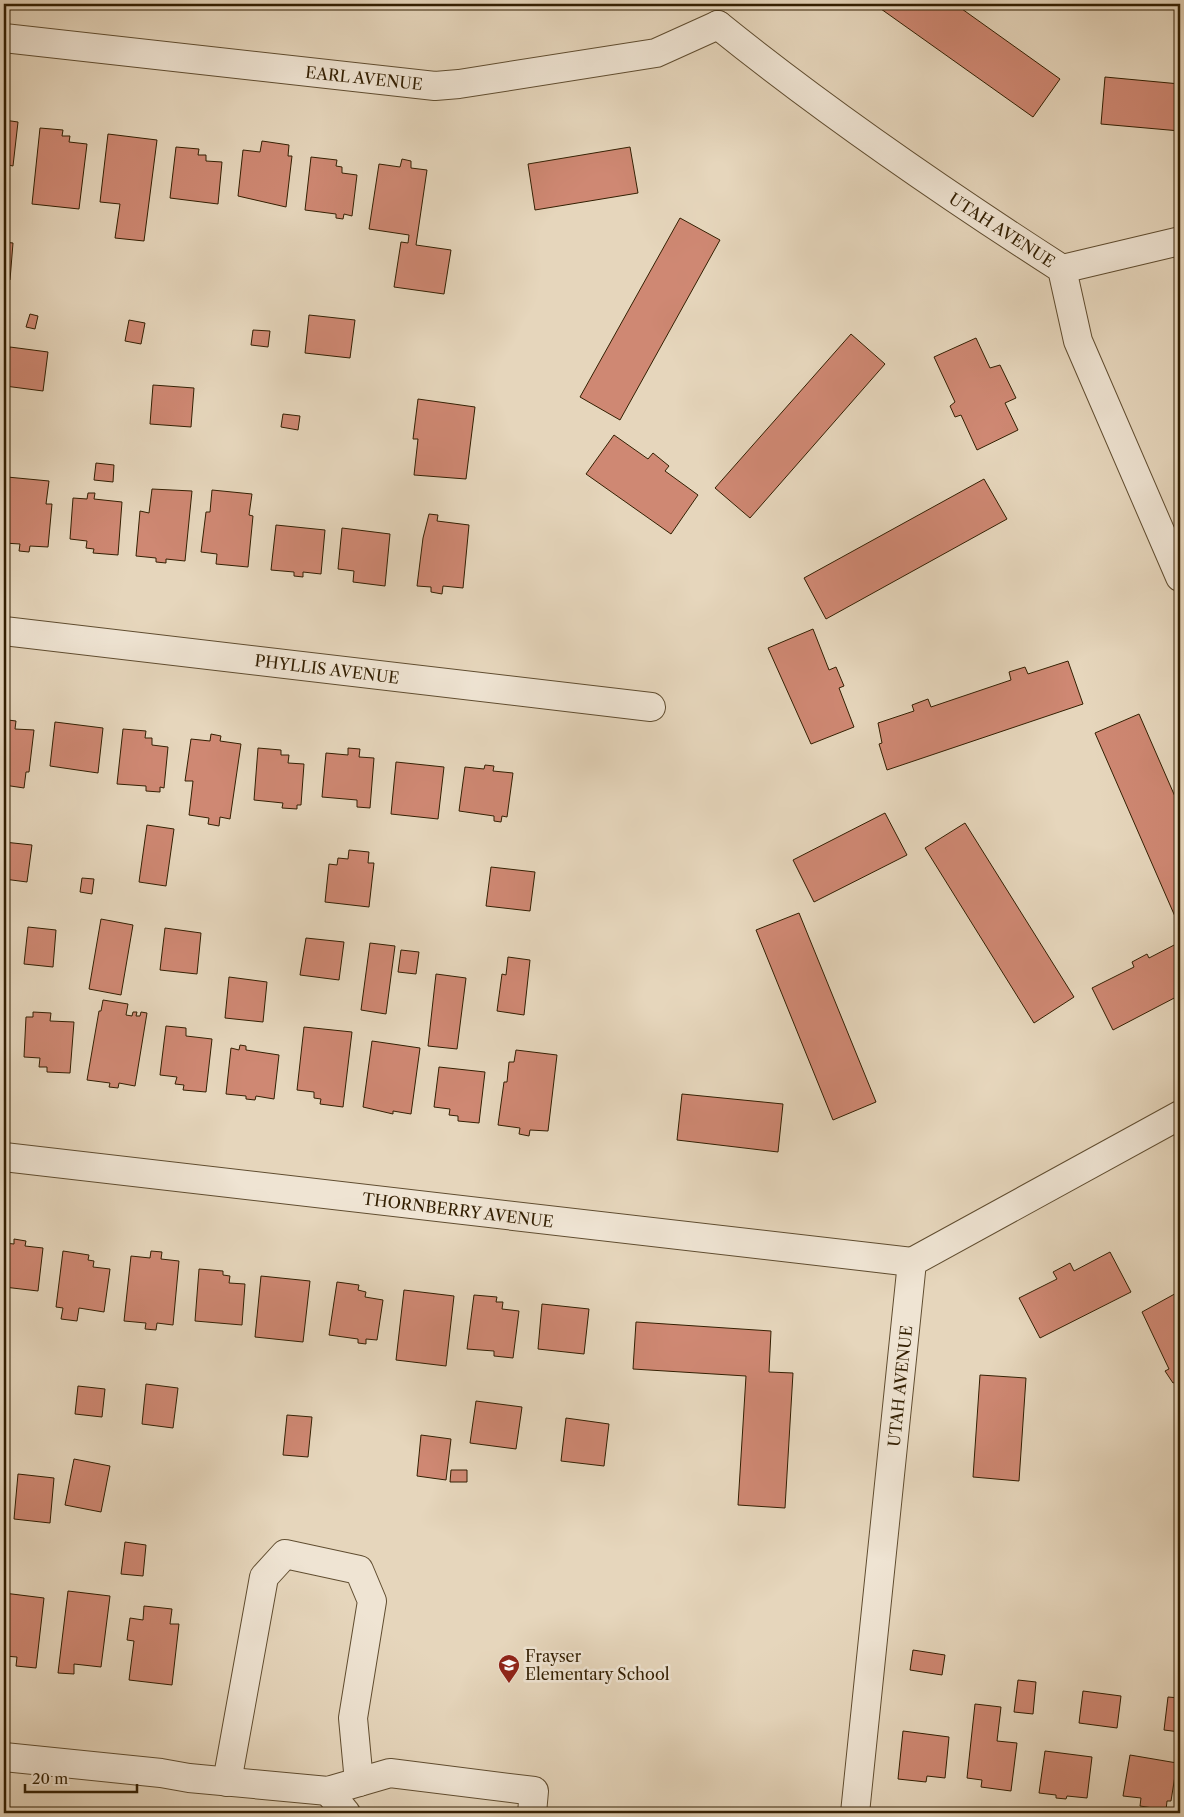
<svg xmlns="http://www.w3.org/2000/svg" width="1184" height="1817" font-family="'Libre Caslon Text',serif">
<rect width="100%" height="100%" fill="#e6d6bc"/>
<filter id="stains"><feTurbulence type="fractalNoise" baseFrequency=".004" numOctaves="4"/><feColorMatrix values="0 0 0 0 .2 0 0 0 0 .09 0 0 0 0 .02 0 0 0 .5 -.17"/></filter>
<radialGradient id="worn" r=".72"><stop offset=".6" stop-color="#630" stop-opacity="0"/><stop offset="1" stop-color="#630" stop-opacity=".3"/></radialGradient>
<g fill="#cf8873" stroke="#331f02">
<polygon points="874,4 955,4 1060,79 1033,117"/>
<polygon points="1105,77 1180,84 1180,131 1101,124"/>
<polygon points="4,120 18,122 13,166 4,164"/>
<polygon points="40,128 63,130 62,136 70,136 69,142 87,144 79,209 32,204"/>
<polygon points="108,134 157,140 144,241 115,238 120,204 100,202"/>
<polygon points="262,141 289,145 288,156 292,156 286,207 238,196 243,150 260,152"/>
<polygon points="176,147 199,149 198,155 206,155 206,161 222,162 218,204 170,198"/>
<polygon points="630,147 638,193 535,210 528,164"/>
<polygon points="311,157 337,160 336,166 342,167 342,173 357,175 352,216 344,214 343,219 336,218 336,214 305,210"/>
<polygon points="402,159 411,161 411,168 427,170 416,245 451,250 444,294 394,287 401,242 408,243 409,235 369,229 379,164 400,167"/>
<polygon points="680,218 720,240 620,420 580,397"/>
<polygon points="4,242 13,243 10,280 4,280"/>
<polygon points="30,314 38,316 35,329 26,327"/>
<polygon points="309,315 355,320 350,358 305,353"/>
<polygon points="129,320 145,323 141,344 125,341"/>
<polygon points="253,330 270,331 268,347 251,345"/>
<polygon points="851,334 885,364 750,518 715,488"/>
<polygon points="976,338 990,368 1000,365 1016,398 1005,403 1018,430 977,450 961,415 955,417 950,406 955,402 934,357"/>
<polygon points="10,347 48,352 43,391 5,386"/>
<polygon points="153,385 194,388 191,427 150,424"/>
<polygon points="418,399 475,407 466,479 414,475 418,439 413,439"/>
<polygon points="283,414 300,416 298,430 281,427"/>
<polygon points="614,435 648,459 653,453 669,466 665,471 698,495 671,534 586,474"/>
<polygon points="96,463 114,465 113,482 94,480"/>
<polygon points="7,477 49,481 46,504 52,504 48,547 30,546 29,552 19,551 20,544 4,543"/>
<polygon points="984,479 1007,519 826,619 804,578"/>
<polygon points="152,489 192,491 185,561 166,559 166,563 156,562 156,558 136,556 140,511 149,513"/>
<polygon points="212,490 252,494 249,515 253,516 248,567 216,564 217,554 201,552 206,512 210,512"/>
<polygon points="88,493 95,493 94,499 122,502 118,555 93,553 94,549 86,548 87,541 70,539 73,498 87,499"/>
<polygon points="429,514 438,515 437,521 469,525 463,588 443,586 442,594 431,592 431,587 417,586 423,538"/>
<polygon points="276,525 325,530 321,574 303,572 303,577 294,576 294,572 271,570"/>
<polygon points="342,528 390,534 385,586 353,582 354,571 338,569"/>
<polygon points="813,629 829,670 836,667 844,686 839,688 854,727 811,744 768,648"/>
<polygon points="1068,661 1083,704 887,770 879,744 882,743 878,723 914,711 912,705 928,699 931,707 1011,680 1009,672 1025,667 1028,674"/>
<polygon points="1139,714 1180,808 1180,919 1177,921 1095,733"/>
<polygon points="4,715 9,716 8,720 16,721 15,729 34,730 29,772 26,772 24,788 4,785 4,790"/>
<polygon points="55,722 103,728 98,773 50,766"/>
<polygon points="123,729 146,731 145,738 152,738 152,745 168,747 164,788 160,787 160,792 146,791 146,786 117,784"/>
<polygon points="211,734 221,736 220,741 241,744 230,819 220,817 219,826 208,824 209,818 189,815 193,781 185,781 191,739 210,741"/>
<polygon points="258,748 281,750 281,755 289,755 288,763 304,764 301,805 297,805 297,809 282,808 283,803 254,800"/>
<polygon points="348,748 360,749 359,757 374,758 370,808 357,807 357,800 322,797 326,753 348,755"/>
<polygon points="396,762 444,767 438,819 391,814"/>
<polygon points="485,765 494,766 493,771 513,773 507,817 502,816 501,822 494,821 494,816 459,811 465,767 484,769"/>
<polygon points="885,813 907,855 814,902 793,860"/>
<polygon points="965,823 1074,997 1034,1023 925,848"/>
<polygon points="147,825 174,829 166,886 139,882"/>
<polygon points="4,842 32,845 27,882 4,879"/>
<polygon points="349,850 369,852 368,863 374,863 369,907 325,902 329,864 337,865 338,858 348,859"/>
<polygon points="491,867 535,872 530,911 486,906"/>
<polygon points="82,878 94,879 92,894 80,892"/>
<polygon points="799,913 876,1102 833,1120 756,930"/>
<polygon points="101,919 133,925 121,995 89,989"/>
<polygon points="28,927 56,930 53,967 24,964"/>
<polygon points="165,928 201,933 197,974 160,970"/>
<polygon points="306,938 344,942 339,980 300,975"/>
<polygon points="1180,942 1180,995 1113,1030 1092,988 1134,967 1132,962 1147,954 1149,958"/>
<polygon points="370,943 395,946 386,1014 361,1010"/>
<polygon points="401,950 419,952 416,974 398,972"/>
<polygon points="508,957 530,960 524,1015 497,1011 502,974 506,975"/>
<polygon points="436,974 466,978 457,1049 428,1046"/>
<polygon points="229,977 267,982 263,1022 225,1018"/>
<polygon points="103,1000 128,1004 126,1015 132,1016 133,1012 137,1012 136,1016 140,1016 141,1012 147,1013 135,1086 119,1083 118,1088 109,1087 110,1083 87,1080 99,1011 101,1011"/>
<polygon points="33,1012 51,1013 50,1021 74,1022 70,1073 47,1072 47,1067 39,1067 40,1058 24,1057 26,1017 33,1017"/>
<polygon points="166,1026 186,1028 186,1036 212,1039 206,1092 183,1090 184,1085 175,1084 177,1077 160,1075"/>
<polygon points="304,1027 352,1032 343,1107 320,1104 321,1099 314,1098 314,1092 297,1090"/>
<polygon points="372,1041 420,1048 411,1114 393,1111 393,1114 363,1107"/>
<polygon points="240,1045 246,1046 246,1050 279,1055 274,1099 256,1096 255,1100 246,1099 246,1096 226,1094 231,1048 239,1050"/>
<polygon points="516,1050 557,1055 548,1131 530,1130 529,1136 519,1134 520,1128 498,1125 504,1082 507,1082 509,1062 514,1062"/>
<polygon points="439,1067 485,1072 479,1123 458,1121 458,1116 449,1115 450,1109 434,1107"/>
<polygon points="682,1094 783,1104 778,1152 677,1140"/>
<polygon points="14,1239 26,1241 25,1246 43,1248 38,1291 4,1287 4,1243 14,1244"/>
<polygon points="63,1251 89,1255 88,1260 94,1261 93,1267 110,1269 104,1312 79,1308 77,1321 61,1319 63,1308 56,1307"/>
<polygon points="151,1251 162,1252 161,1259 179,1261 173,1325 157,1323 156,1330 145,1329 146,1323 124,1321 131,1256 150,1258"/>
<polygon points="1110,1252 1131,1292 1040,1338 1019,1298 1057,1279 1053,1272 1070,1263 1074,1271"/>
<polygon points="199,1269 223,1271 223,1275 230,1276 229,1283 245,1284 242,1325 195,1321"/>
<polygon points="261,1276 310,1281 303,1342 255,1337"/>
<polygon points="337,1282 359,1285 358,1290 366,1292 365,1297 383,1300 377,1340 366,1339 366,1344 358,1343 358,1339 329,1335"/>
<polygon points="404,1290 454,1296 446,1366 396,1360"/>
<polygon points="1180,1291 1180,1389 1176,1382 1173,1383 1165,1371 1169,1369 1142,1312"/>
<polygon points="474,1295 497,1297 496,1302 503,1302 502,1309 519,1311 513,1358 494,1356 494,1351 467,1349"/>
<polygon points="542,1304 589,1309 584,1354 538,1349"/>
<polygon points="636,1322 771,1331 769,1372 793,1373 785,1508 738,1505 746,1376 633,1369"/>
<polygon points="980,1375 1026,1378 1019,1481 973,1477"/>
<polygon points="146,1384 178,1388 173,1428 142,1424"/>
<polygon points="78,1386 105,1389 102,1417 75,1414"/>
<polygon points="476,1401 522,1407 516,1449 470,1443"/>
<polygon points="287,1415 312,1417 308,1457 283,1455"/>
<polygon points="566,1418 609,1424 604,1466 561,1461"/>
<polygon points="421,1435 451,1439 446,1480 417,1476"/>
<polygon points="74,1459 110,1466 101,1512 65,1505"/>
<polygon points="451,1470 467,1470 467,1482 450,1482"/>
<polygon points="18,1474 54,1478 50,1523 14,1519"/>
<polygon points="125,1542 146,1545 143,1576 121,1574"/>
<polygon points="68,1591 110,1596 101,1667 74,1664 74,1674 58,1673"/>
<polygon points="4,1593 44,1598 36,1668 16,1666 17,1657 4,1656"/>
<polygon points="144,1606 172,1609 170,1624 179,1624 172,1685 129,1680 134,1641 127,1640 130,1618 143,1620"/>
<polygon points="913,1650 945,1655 942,1675 910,1670"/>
<polygon points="1018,1680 1036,1682 1033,1714 1014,1712"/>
<polygon points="1083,1691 1121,1696 1117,1728 1079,1723"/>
<polygon points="1168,1697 1180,1698 1180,1732 1164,1730"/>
<polygon points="975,1704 1001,1707 997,1741 1017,1743 1011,1791 981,1787 982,1780 967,1778"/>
<polygon points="903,1731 949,1737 945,1778 927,1776 926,1782 898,1779"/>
<polygon points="1045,1751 1092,1757 1087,1798 1067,1796 1066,1799 1056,1798 1056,1795 1039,1793"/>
<polygon points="1130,1755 1177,1763 1171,1801 1167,1801 1166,1810 1140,1806 1141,1798 1123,1796"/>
</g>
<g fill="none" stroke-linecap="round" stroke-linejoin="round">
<g stroke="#604d30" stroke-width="30">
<g id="minor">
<path d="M 718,25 C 827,113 944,193 1062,269 L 1078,341 L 1180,577"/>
<polyline points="4,38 435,86 459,84 656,53 718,25"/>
<polyline points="1062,269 1180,241"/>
<polyline points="4,631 651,707"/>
<polyline points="4,1157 912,1262"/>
<polyline points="4,1757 161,1773 189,1778 328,1791 390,1773 534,1791 532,1813"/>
<polyline points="227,1782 264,1577 285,1554 359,1570 372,1601 353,1718 359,1782"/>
<polyline points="328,1791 346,1813"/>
<polyline points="855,1813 912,1262 1180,1115"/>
</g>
</g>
<use href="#minor" stroke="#efe4d3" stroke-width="28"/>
</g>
<defs>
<g id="school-pin" transform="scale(1.125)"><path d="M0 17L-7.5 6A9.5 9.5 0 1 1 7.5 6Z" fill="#8f2418" stroke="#efe4d3"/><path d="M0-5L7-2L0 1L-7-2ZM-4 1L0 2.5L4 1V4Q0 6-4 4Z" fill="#fff"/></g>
</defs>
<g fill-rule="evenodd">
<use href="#school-pin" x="509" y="1665"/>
</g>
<g text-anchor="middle" stroke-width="5" stroke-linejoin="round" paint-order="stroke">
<g font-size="16" fill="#331f02" stroke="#efe4d3">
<text transform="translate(364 78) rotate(6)" y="6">EARL AVENUE</text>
<text transform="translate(1002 230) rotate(33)" y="6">UTAH AVENUE</text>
<text transform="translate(327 669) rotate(7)" y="6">PHYLLIS AVENUE</text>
<text transform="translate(458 1210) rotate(7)" y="6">THORNBERRY AVENUE</text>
<text transform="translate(900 1386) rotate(-84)" y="6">UTAH AVENUE</text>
</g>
<g font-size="16" fill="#331f02" stroke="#efe4d3" text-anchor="start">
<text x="525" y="1662">Frayser<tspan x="525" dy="18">Elementary School</tspan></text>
</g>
</g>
<rect width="1184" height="1817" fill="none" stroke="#e6d6bc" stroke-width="20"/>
<rect x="5" y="5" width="1174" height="1807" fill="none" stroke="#331f02" stroke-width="2.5"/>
<rect x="10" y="10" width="1164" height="1797" fill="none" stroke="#331f02"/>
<path d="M25 1784v8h112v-8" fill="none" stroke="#331f02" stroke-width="2.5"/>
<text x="32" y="1784" font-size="15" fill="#331f02" stroke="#efe4d3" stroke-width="4" paint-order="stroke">20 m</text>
<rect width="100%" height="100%" filter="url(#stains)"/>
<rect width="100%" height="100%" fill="url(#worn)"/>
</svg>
